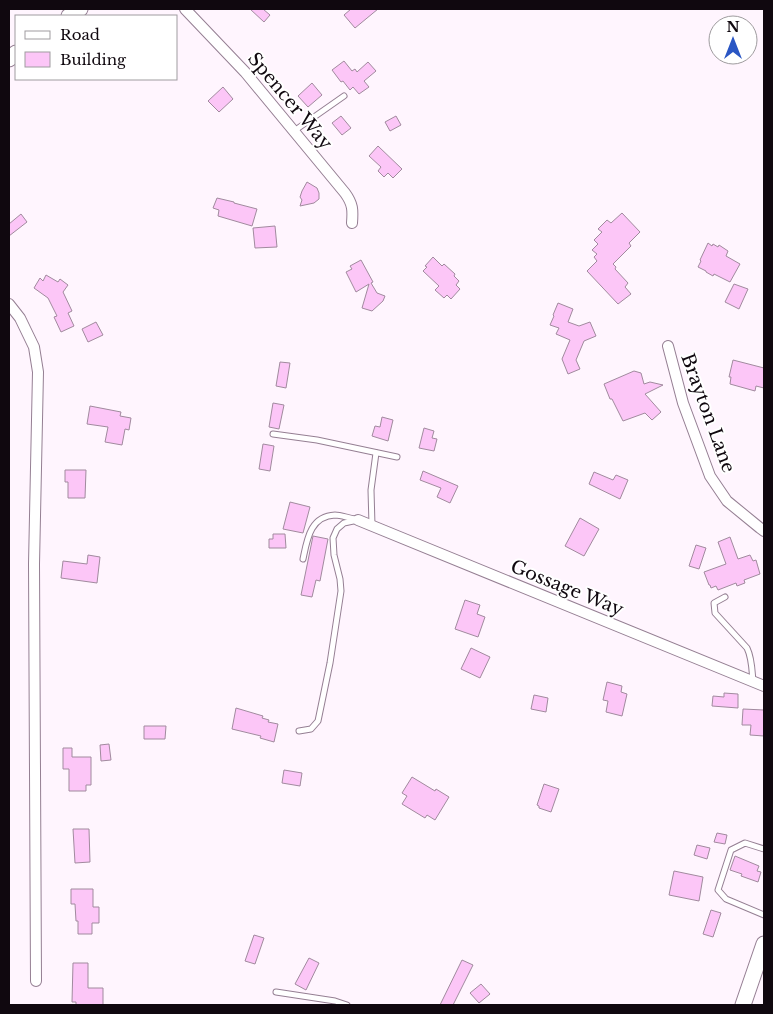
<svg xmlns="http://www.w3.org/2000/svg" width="773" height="1014" font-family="'Libre Baskerville',serif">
<rect width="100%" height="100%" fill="#fff5fe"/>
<g fill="#fcc6f7" stroke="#a18a9e">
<polygon points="250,9 263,9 270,15 264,22"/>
<polygon points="351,9 378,9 355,28 344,15"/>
<polygon points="344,61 352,71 355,69 357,72 368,62 376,71 364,81 369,87 359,94 353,87 350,90 343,81 341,82 332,70"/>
<polygon points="312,83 322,95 308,107 298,96"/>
<polygon points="223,87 233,99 219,112 208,101"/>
<polygon points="341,116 351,128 342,135 332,123"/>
<polygon points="396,116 401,125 390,131 385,122"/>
<polygon points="378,146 402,169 393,178 388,173 384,177 378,171 381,167 369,156"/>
<polygon points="307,182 317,188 319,193 319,199 314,203 300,206 302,200 300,197 302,191"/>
<polygon points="217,198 234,202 234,203 257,209 252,226 218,216 219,210 213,208"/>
<polygon points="622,213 640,232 629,243 631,246 613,264 616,267 615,269 628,283 625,287 631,294 618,304 587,271 597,261 594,257 597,254 592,250 598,244 594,240 602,232 598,229 607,220 611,223"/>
<polygon points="21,214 27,222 9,236 9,224"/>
<polygon points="275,226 277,247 255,248 253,228"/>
<polygon points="708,243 712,246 713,244 718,247 719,245 728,251 726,256 740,264 730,282 714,274 713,276 706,272 706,271 698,267 701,261 700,260"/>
<polygon points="433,257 442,266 444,264 455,274 454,276 459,281 456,285 460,289 451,299 447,295 444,298 435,290 439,286 423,271 427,267 425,266"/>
<polygon points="361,260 373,282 371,283 377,293 385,296 383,301 372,311 362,308 369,284 356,292 346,272 352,269 350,266"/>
<polygon points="46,275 58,282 60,279 68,285 63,292 72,311 68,313 74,326 61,332 54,317 57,316 48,298 34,288 40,278 43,281"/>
<polygon points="734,284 748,289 739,309 725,302"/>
<polygon points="558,303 573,309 568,322 579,326 590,322 596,336 584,341 576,360 580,369 568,374 562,359 570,340 556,334 559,328 550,325 554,316 553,315"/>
<polygon points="96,322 103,335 88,342 82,329"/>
<polygon points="733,360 764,368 764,388 756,386 755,391 730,384 731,377 729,377"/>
<polygon points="280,362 290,363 286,388 276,386"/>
<polygon points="634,371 641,373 644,384 650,382 663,385 645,394 661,412 652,420 645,413 623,421 612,399 610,399 604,384"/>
<polygon points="273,403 284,405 279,429 269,427"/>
<polygon points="90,406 121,412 120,416 131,418 129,430 125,429 122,445 105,442 108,427 87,424"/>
<polygon points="382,417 393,420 388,441 372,436 375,426 380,427"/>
<polygon points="424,428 434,431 432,438 437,439 434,451 419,448"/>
<polygon points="263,444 274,446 270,471 259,469"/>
<polygon points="65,470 86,470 85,498 68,498 68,482 65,482"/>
<polygon points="423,471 458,486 450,503 437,497 441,488 420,480"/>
<polygon points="594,472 613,480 616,475 628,480 620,499 589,484"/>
<polygon points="290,502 310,507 303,533 283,529"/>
<polygon points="580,518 599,529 584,556 565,546"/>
<polygon points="273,534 285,534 286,548 269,548 269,539 273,539"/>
<polygon points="313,536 328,539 320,581 316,580 312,597 301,595"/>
<polygon points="730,537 738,559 750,555 753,561 756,560 760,574 744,580 745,583 737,586 736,583 718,590 716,586 711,588 710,585 709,585 704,572 726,564 718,542"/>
<polygon points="696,545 706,548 699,569 689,566"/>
<polygon points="88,555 100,557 97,583 61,578 63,561 87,564"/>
<polygon points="465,600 480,605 477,614 485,617 478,637 455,629"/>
<polygon points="471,648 490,657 480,678 461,669"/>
<polygon points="607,682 622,686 621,692 627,694 622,716 606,712 608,701 603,700"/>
<polygon points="724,693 738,694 738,708 712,706 713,696 724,697"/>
<polygon points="534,695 548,698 546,712 531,709"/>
<polygon points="236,708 263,716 262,718 269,720 268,722 278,724 274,742 260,738 261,736 232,729"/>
<polygon points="743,709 764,710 764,736 750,735 751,725 742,725"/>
<polygon points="144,726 166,726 165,739 144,739"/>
<polygon points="109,744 111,760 101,761 100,745"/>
<polygon points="63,748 72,748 72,757 91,757 91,785 86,785 86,791 69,791 69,769 63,769"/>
<polygon points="284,770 302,773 300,786 282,783"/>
<polygon points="412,777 435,791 436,789 449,797 435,820 427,815 425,818 402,804 407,796 402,793"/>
<polygon points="544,784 559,789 551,812 539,808 539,806 537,805"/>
<polygon points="73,829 89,829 90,862 75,863"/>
<polygon points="717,833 727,835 725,844 714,842"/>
<polygon points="697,845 710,848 707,859 694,855"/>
<polygon points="735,856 759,866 757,871 761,872 758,882 741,876 742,874 730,870"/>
<polygon points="674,871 703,877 699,901 669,895"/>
<polygon points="71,889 93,889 93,907 99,907 99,923 92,923 92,934 78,934 78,921 76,921 75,904 71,904"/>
<polygon points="711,910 721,913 713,937 703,934"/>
<polygon points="254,935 264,938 255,964 245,961"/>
<polygon points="309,958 319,963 306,990 295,984"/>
<polygon points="462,960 473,965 453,1005 440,1005"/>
<polygon points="73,963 88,963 88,988 103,988 103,1005 76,1005 76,1002 72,1002"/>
<polygon points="481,984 490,994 479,1003 470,993"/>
</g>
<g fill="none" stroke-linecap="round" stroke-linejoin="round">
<g stroke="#957f93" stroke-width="7">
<g id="lane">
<polyline points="294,131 344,96"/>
<polyline points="273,434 317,440 397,457"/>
<polyline points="372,525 371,490 376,453"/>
<path d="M 303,559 C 307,540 310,516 335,515 C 341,515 348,518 355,519"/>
<path d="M 725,597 L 714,603 L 715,613 L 747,648 C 752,658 752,670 753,682"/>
<polyline points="299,731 311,729 318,721 330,663 341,591 340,579 334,555 333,538 337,529 344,523 358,520"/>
<polyline points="764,849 745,843 731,850 718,890 726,899 764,915"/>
<polyline points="276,992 335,1001 347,1005"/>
</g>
</g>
<g stroke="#957f93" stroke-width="12">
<g id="street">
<path d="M 185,9 L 245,72 L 345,193 C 353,204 353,210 352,223"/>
<polyline points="9,304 20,318 34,347 38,372 34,564 36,981"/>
<polyline points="668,346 683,403 710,476 727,501 760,528 764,531"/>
<polyline points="358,520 764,686"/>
</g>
</g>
<g stroke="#957f93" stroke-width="17">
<g id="secondary">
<polyline points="69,16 80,9"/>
<polyline points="9,59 16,53"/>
<polyline points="743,1005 764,944"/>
</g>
</g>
<use href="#lane" stroke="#fff" stroke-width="5"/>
<use href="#street" stroke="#fff" stroke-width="10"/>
<use href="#secondary" stroke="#fff" stroke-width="15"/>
</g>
<g text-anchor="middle" stroke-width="4" stroke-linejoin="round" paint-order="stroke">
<g font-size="18" fill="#10080f" stroke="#fff">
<text transform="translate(290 101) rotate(50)" y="6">Spencer Way</text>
<text transform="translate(708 413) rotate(70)" y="6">Brayton Lane</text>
<text transform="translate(567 588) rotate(22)" y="6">Gossage Way</text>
</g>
</g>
<rect width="773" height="1014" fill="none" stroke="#10080f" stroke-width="20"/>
<rect x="15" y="15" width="162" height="65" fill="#ffffff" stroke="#9f9c9f"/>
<rect x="25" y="31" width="25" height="8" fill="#ffffff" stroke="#9f9c9f"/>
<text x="60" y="40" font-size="15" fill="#10080f">Road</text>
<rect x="25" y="52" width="25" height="15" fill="#fcc6f7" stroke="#9f9c9f"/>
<text x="60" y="65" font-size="15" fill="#10080f">Building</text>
<g transform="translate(733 40)"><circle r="24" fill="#ffffff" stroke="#9f9c9f"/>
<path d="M0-4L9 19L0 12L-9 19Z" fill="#2a56c4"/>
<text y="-8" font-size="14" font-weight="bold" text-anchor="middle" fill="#10080f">N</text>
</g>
</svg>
